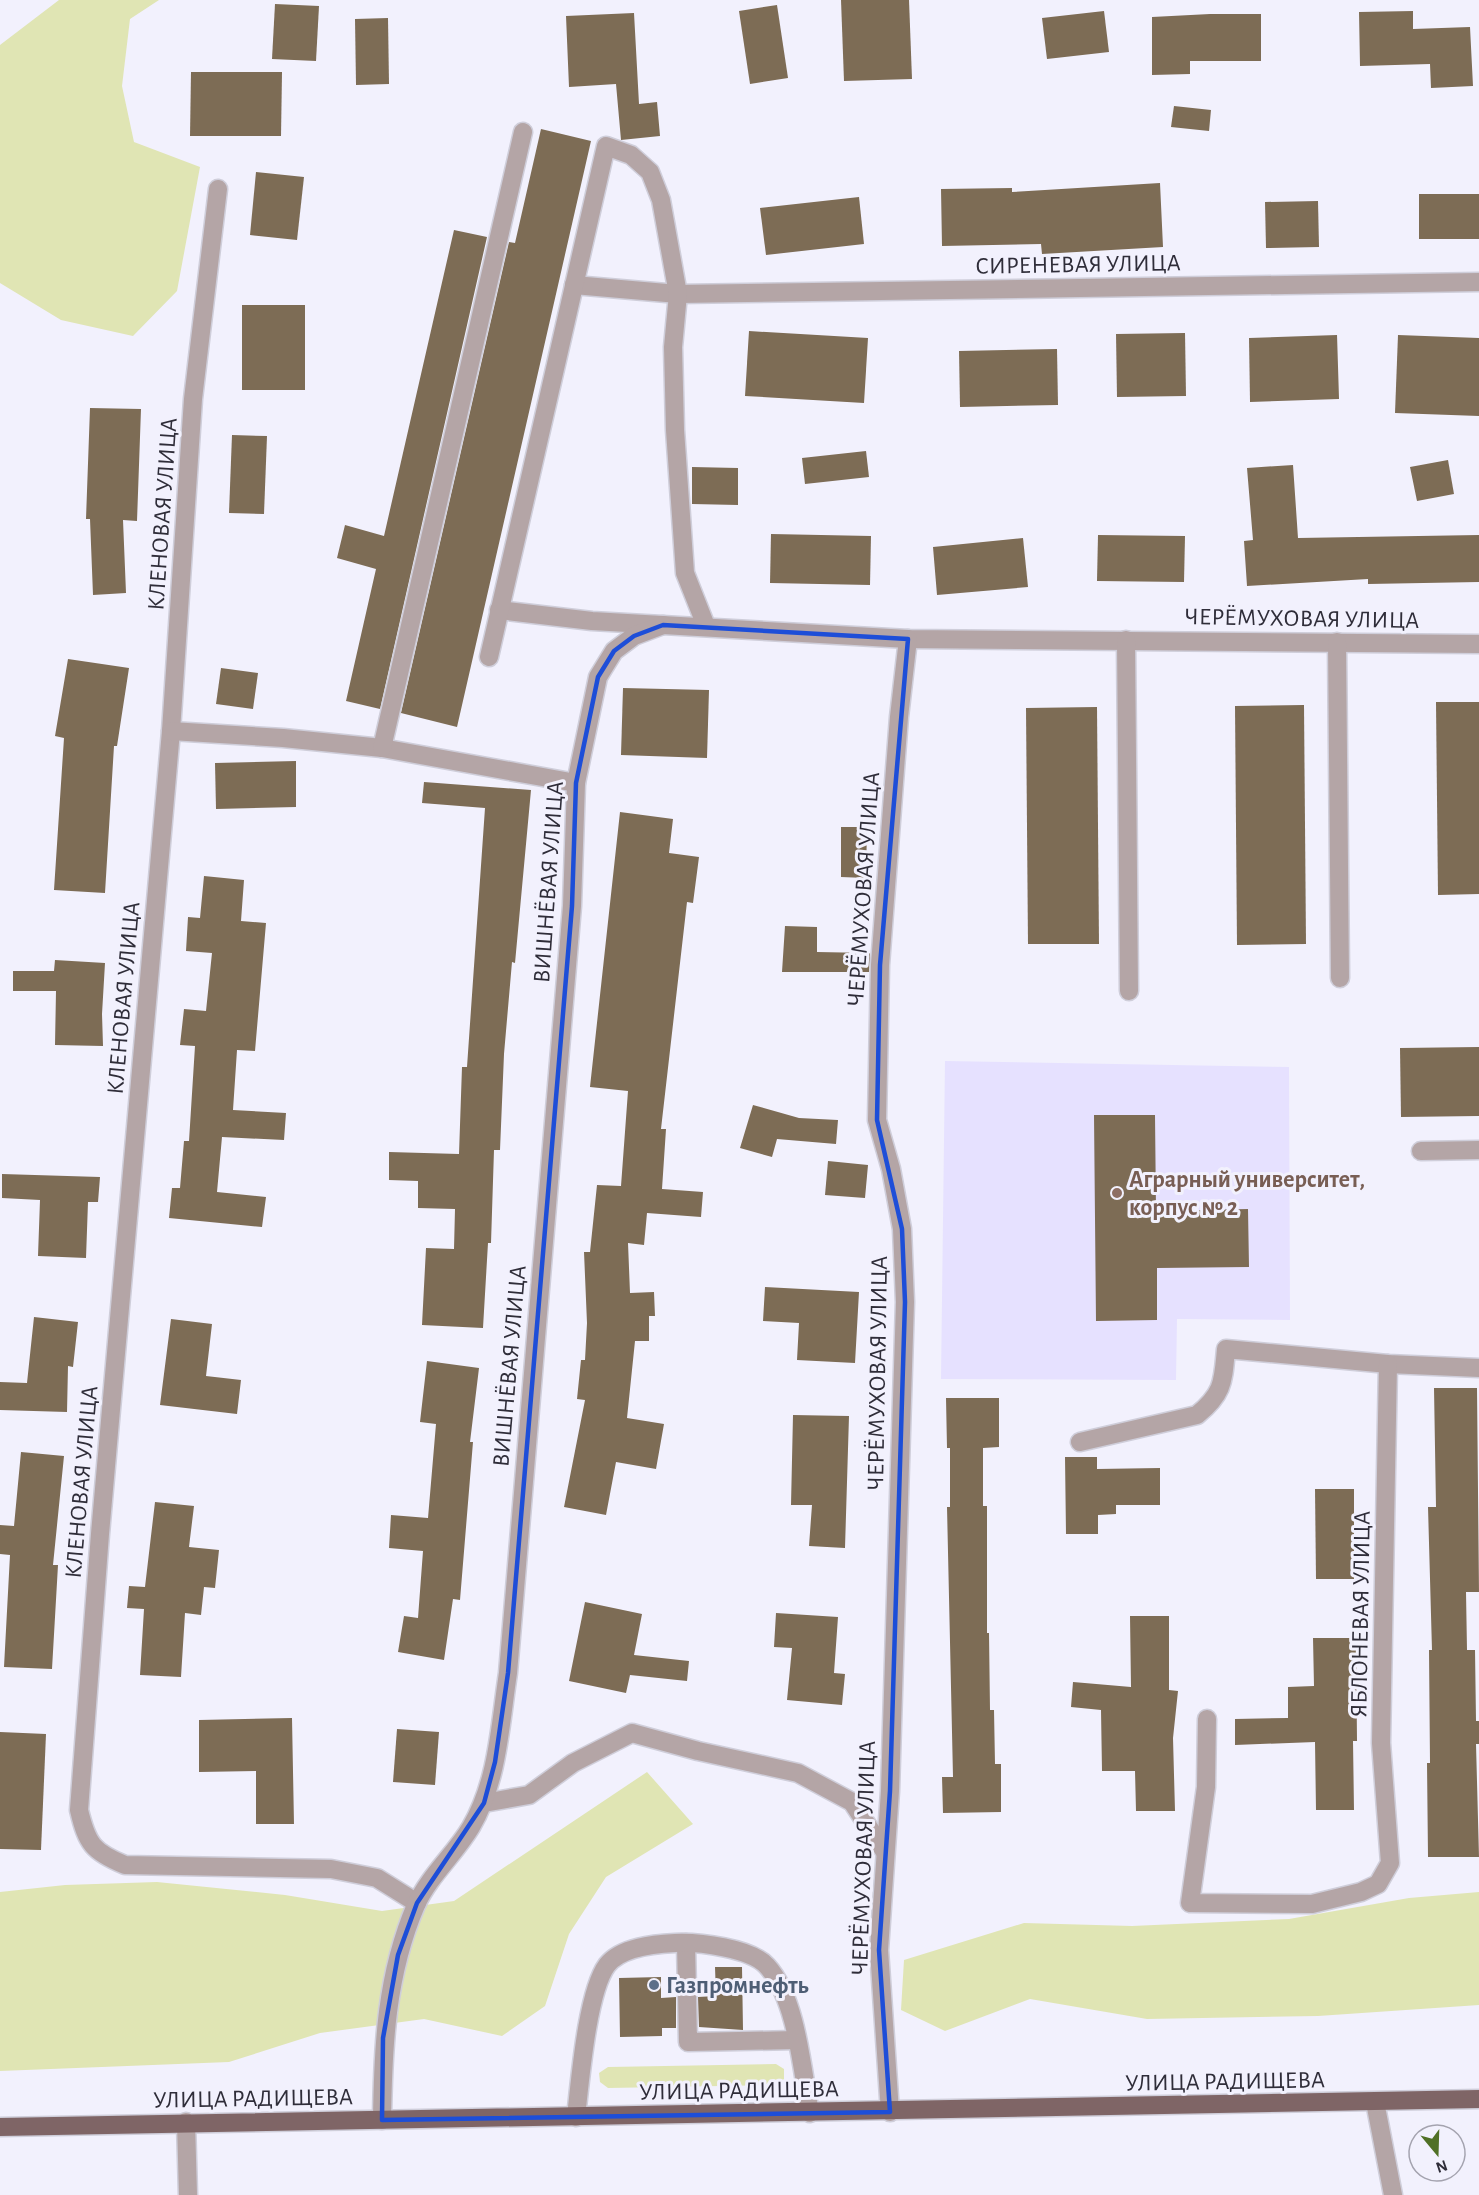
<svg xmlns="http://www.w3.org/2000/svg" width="1479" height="2195" font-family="'Alegreya Sans',sans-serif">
<rect width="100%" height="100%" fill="#f2f1fd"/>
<polygon fill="#e6e1ff" points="945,1061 1289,1067 1290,1320 1177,1319 1176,1380 941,1379"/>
<g fill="#e0e5b4">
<polygon points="59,0 159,0 130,19 122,86 134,142 200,167 177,291 133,336 61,320 0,283 0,45"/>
<polygon points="647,1772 693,1824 606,1877 569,1934 545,2006 502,2036 424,2019 320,2033 229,2062 0,2071 0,1892 65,1885 157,1882 285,1895 382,1911 454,1901"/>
<polygon points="1479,1892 1479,2005 1318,2016 1147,2019 1030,1999 945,2031 901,2010 904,1960 1024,1923 1132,1926 1289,1919 1409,1898"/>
<polygon points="776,2064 784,2069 784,2079 777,2085 608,2088 600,2082 599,2073 608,2067"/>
</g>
<g fill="#7d6c55">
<polygon points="841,0 909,0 912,79 844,81"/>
<polygon points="275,4 319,6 316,61 272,59"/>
<polygon points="777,5 788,78 750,84 739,11"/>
<polygon points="1104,11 1109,52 1047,59 1042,18"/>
<polygon points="1413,11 1413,29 1470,27 1473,86 1431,88 1430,64 1360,66 1359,12"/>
<polygon points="634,13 639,104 657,102 660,136 621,140 616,84 569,87 566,16"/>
<polygon points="1210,14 1261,14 1261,61 1190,61 1190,74 1152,75 1152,17"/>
<polygon points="388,18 389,84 356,85 355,19"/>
<polygon points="191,72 282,72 281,136 190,136"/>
<polygon points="1174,106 1211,110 1209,131 1171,127"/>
<polygon points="541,129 591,141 457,727 401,713 509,242 515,243"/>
<polygon points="256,172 304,177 297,240 250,235"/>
<polygon points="1160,183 1163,247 1042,254 1041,244 942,246 941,189 1012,188 1012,192"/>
<rect x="1419" y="194" width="60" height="45"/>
<polygon points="859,197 864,244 766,255 760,208"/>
<polygon points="1318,201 1319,247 1266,248 1265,202"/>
<polygon points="454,230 487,237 380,709 346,701 376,569 337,558 345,525 384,536"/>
<rect x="242" y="305" width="63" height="85"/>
<polygon points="749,331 868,338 864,403 745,396"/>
<polygon points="1185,333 1186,396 1117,397 1116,334"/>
<polygon points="1337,335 1339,399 1250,402 1249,338"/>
<polygon points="1398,335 1479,338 1479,416 1395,413"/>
<polygon points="1057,349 1058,405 960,407 959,351"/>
<polygon points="90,408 141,409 137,521 123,520 126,593 93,595 90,519 86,519"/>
<polygon points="232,435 267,436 264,514 229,513"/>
<polygon points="866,451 869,477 805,484 802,458"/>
<polygon points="1448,460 1454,494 1417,501 1410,467"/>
<polygon points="1293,465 1298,538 1479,535 1479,582 1368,584 1368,579 1247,586 1244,541 1253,540 1247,468"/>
<polygon points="692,467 738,468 738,505 692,504"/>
<polygon points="771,534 871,536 870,585 770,583"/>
<polygon points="1098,535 1185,536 1184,582 1097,581"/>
<polygon points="1023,538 1028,587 937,595 933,547"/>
<polygon points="68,659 129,668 117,746 114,746 105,893 54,890 64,738 55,736"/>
<polygon points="221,668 258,673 253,709 216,704"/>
<polygon points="623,688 709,690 707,758 621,755"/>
<polygon points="1436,702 1479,702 1479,894 1438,895"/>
<polygon points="1304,705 1306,944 1237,945 1235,706"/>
<polygon points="1097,707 1099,944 1028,944 1026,708"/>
<polygon points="296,761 296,807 216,809 215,763"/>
<polygon points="424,782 531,790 515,963 512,962 504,1054 500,1150 494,1150 491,1243 488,1243 483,1328 422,1325 426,1248 454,1249 455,1209 418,1208 418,1181 389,1180 389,1152 459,1154 462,1067 467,1067 485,808 422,803"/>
<polygon points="620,812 673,819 669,853 699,857 693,903 687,902 661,1129 666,1129 662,1189 703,1192 701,1217 647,1213 644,1245 628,1243 630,1293 654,1292 655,1316 649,1316 649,1341 635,1341 627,1418 664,1424 656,1469 616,1462 606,1515 564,1507 585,1400 577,1399 581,1360 585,1360 587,1323 584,1252 590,1252 597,1185 621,1186 628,1091 590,1087"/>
<polygon points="841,827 867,827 866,878 841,877"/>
<polygon points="204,876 244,880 241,921 266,923 255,1051 237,1050 233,1110 286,1113 284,1140 222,1137 217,1192 266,1197 262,1227 169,1218 172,1188 180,1188 184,1141 189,1141 195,1046 180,1045 184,1009 206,1011 212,953 186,951 188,917 200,918"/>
<polygon points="785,926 817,927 817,952 870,953 869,972 782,972"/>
<polygon points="55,960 105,963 102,1014 103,1046 55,1045 56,991 13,991 13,971 54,971"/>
<polygon points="1479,1047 1479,1116 1401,1117 1400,1048"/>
<polygon points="753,1105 799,1118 838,1120 836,1144 777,1139 772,1157 740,1148"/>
<polygon points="1094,1115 1155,1115 1156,1211 1248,1209 1249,1267 1157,1268 1157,1320 1096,1321"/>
<polygon points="828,1161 868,1165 865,1198 825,1195"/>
<polygon points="2,1174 100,1177 98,1202 88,1202 86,1258 38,1256 40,1200 2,1198"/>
<polygon points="765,1287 859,1292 855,1363 797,1360 799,1323 763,1321"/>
<polygon points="34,1317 78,1322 73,1367 68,1366 67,1412 0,1410 0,1382 27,1383"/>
<polygon points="171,1319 212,1324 206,1376 241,1380 237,1414 160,1405"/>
<polygon points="427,1361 479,1368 470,1442 473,1442 460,1600 453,1599 444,1660 398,1652 404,1616 418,1618 423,1551 389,1548 391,1515 428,1518 436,1424 420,1422"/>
<polygon points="1434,1388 1477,1388 1479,1592 1466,1592 1467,1650 1475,1650 1476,1721 1479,1721 1479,1744 1476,1744 1479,1857 1428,1857 1427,1763 1430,1763 1429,1650 1432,1650 1428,1507 1436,1507"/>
<polygon points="946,1398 999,1398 999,1447 983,1448 983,1506 987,1506 987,1633 989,1633 990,1710 994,1710 995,1764 1001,1764 1001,1812 943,1813 942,1777 953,1777 947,1507 950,1507 950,1448 947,1448"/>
<polygon points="793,1415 849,1416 845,1548 809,1546 812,1505 791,1505"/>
<polygon points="21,1452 64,1456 53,1565 58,1565 52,1669 4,1667 10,1555 0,1554 0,1525 14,1526"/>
<polygon points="1065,1457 1097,1457 1097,1469 1160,1468 1160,1505 1116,1505 1116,1514 1098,1515 1098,1534 1066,1534"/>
<polygon points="1315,1489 1354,1489 1354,1579 1316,1579"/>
<polygon points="155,1502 194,1506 189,1547 219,1550 215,1588 204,1587 201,1615 185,1613 181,1677 140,1675 144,1609 127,1608 129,1586 145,1587"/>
<polygon points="585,1602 642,1614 634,1655 689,1661 687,1681 630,1675 626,1693 569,1681"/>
<polygon points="776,1613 838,1617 834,1673 845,1674 842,1705 787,1700 792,1648 774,1647"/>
<polygon points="1130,1616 1169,1616 1169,1690 1178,1691 1173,1738 1175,1811 1136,1811 1135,1771 1102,1771 1101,1710 1071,1707 1073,1682 1131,1687"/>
<polygon points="1313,1638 1356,1638 1357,1741 1353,1741 1354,1810 1316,1810 1315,1742 1235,1745 1235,1719 1288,1718 1288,1687 1314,1686"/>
<polygon points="292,1718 294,1824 256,1824 256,1771 199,1772 199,1720"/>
<polygon points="397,1729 439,1732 435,1785 393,1782"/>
<polygon points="0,1732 46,1734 41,1850 0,1849"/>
<polygon points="715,1967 742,1967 743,2030 699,2027 698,1997 716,1996"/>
<polygon points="661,1977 661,1998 676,1997 676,2028 662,2028 662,2036 620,2037 619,1978"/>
</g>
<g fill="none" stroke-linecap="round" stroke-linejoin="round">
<g stroke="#cfceda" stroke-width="21">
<g id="minor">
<path d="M 218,189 L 193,399 L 171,731 L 100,1534 L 79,1810 C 87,1844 93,1852 125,1865 L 331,1869 L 377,1878 L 417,1903"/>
<polyline points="574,285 678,294 1479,282"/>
<polyline points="499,610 592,621 908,639 1479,644"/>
<polyline points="1126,640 1129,991"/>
<polyline points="1337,642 1340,978"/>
<polyline points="489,657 606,146 631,155 650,172 661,200 678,294 673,347 675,430 685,573 706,626"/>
<polyline points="171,731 283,738 382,748 576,783"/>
<polyline points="382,748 523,132"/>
<polyline points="1421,1151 1479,1150"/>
<path d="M 1080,1442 L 1197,1415 C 1224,1393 1223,1381 1226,1349 L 1388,1364 L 1479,1368"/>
<polyline points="1207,1719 1206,1787 1190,1903 1312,1904 1361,1892 1378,1884 1390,1863 1381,1743 1388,1364"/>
<polyline points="484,1803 529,1795 573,1763 632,1733 698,1751 798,1773 852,1802 885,1852"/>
<polyline points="686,1943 688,2042 797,2040"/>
<polyline points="1375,2102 1393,2195"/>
<polyline points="890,2112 879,1950 890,1791 905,1302 902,1229 891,1169 877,1120 880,965 899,717 908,639"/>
<path d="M 576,2117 C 580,2082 587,1992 607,1965 C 621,1947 654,1944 675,1943 C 699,1942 751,1948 767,1966 C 797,1999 802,2070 810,2113"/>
<path d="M 382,2120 C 383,2046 386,1975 416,1905 C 429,1876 455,1854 471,1827 C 498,1781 500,1725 508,1673 L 572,906 L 576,783 L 598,677 L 614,651 L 634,636 L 663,625"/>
<polyline points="186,2122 188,2195"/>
</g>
</g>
<g stroke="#cfceda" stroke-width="21">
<polyline id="major" points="0,2127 1479,2099"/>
</g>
<use href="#minor" stroke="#b4a5a6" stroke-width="18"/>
<use href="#major" stroke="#7f6566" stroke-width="18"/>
</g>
<path fill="none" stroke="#1d4ed8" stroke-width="4.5" stroke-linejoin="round" d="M 663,625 L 908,639 L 880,965 L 877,1120 L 902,1229 L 905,1302 L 890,1791 L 879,1950 L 890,2112 L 382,2120 L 383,2038 L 398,1955 L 417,1903 L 484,1803 L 495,1762 L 508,1673 L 572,906 L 576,783 L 598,677 L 614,651 L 634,636 Z"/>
<circle fill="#8d6e63" stroke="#f2f1fd" stroke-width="2" cx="1117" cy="1193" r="6"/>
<circle fill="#5c6f8a" stroke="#f2f1fd" stroke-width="2" cx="654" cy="1985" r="6"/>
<g text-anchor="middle" stroke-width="6" stroke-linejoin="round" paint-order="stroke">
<g font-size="24" fill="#2f2d39" stroke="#f2f1fd">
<text transform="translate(1078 264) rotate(-1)" y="8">СИРЕНЕВАЯ УЛИЦА</text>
<text transform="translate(162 514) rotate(-86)" y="8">КЛЕНОВАЯ УЛИЦА</text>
<text transform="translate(1302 618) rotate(1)" y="8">ЧЕРЁМУХОВАЯ УЛИЦА</text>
<text transform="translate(548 882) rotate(-86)" y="8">ВИШНЁВАЯ УЛИЦА</text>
<text transform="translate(863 889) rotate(-86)" y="8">ЧЕРЁМУХОВАЯ УЛИЦА</text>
<text transform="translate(123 998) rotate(-85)" y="8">КЛЕНОВАЯ УЛИЦА</text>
<text transform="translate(509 1366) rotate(-85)" y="8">ВИШНЁВАЯ УЛИЦА</text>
<text transform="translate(877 1373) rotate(-89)" y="8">ЧЕРЁМУХОВАЯ УЛИЦА</text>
<text transform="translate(81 1482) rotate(-85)" y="8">КЛЕНОВАЯ УЛИЦА</text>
<text transform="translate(1360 1614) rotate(-89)" y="8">ЯБЛОНЕВАЯ УЛИЦА</text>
<text transform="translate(863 1858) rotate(-88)" y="8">ЧЕРЁМУХОВАЯ УЛИЦА</text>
<text transform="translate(1225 2081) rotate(-1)" y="8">УЛИЦА РАДИЩЕВА</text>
<text transform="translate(739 2090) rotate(-1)" y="8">УЛИЦА РАДИЩЕВА</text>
<text transform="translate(253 2098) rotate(-1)" y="8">УЛИЦА РАДИЩЕВА</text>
</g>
<g font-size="24" font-weight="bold" fill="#785e54" stroke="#f2f1fd" text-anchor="start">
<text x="1129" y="1187">Аграрный университет,<tspan x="1129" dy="28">корпус № 2</tspan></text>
</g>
<g font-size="24" font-weight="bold" fill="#4e5e75" stroke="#f2f1fd" text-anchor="start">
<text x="666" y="1993">Газпромнефть</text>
</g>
</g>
<g transform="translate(1437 2153) rotate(161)"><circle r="28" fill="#f2f1fd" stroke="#a4a3af" stroke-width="1.5"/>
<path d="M0-4.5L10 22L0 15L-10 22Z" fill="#507026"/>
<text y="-9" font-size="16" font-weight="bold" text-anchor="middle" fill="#2f2d39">N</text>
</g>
</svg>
